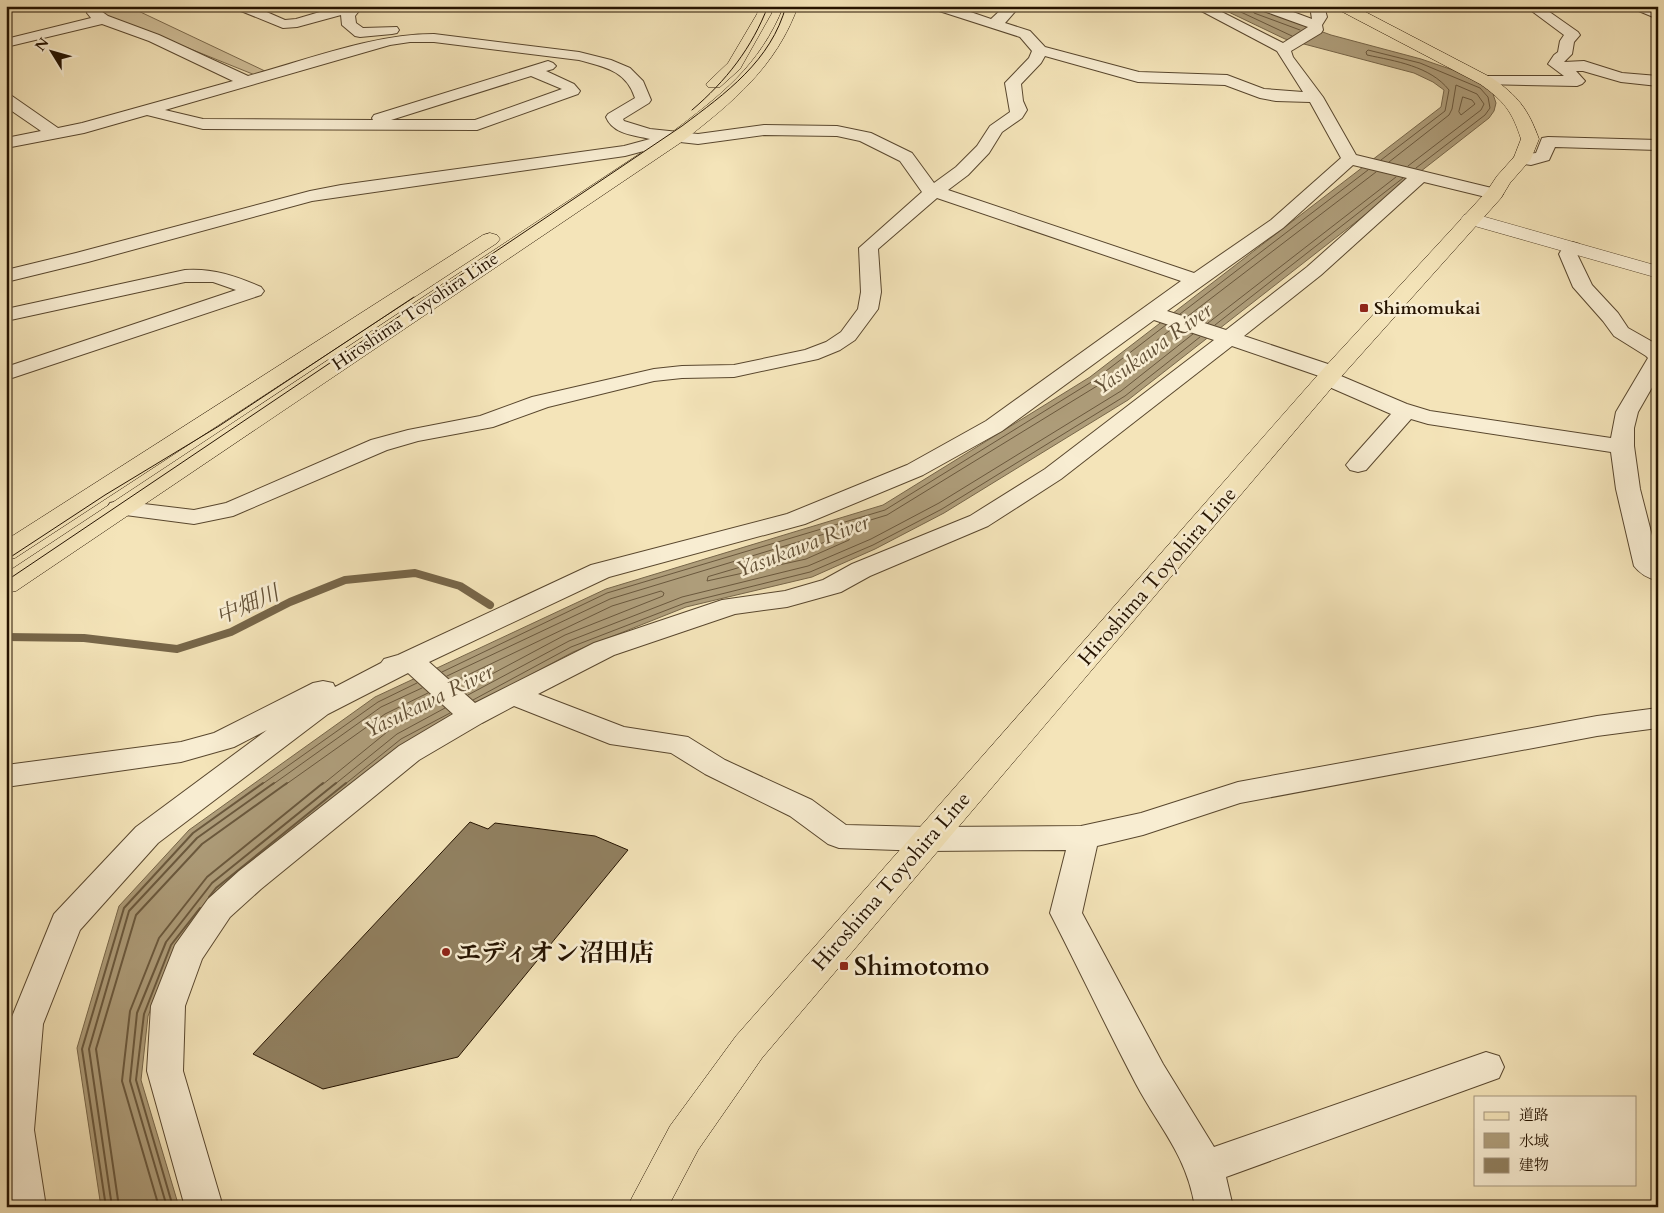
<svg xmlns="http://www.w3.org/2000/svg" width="1664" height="1213" font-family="Cardo,'Noto Serif JP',serif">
<rect width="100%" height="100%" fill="#f4e4b9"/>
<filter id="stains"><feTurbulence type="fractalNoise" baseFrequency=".004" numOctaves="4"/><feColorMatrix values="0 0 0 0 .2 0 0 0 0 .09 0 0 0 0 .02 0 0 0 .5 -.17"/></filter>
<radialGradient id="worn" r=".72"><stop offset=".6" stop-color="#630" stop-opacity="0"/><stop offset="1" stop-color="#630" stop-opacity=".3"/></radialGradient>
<polygon fill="#d1c09a" stroke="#7b6a4d" points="98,6 133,6 132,8 267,72 255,75 101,13"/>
<polygon fill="#ae9d7a" stroke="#776649" points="1216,6 1251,6 1331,35 1421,59 1453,70 1484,85 1493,94 1496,103 1494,111 1489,118 1128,400 944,513 875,549 812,577 686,607 573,652 465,710 176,948 148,1016 141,1080 179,1207 101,1207 77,1048 119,906 189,830 375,697 606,589 883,505 1090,377 1441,107 1444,90 1433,82 1414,73 1285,39"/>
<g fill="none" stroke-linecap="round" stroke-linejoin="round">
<g stroke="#6a583d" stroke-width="1">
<polyline points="1228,6 1292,36"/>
<polyline points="1251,6 1254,13 1300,30"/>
<polygon points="1463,97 1472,100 1475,104 1461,115 1459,112"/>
<path d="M 1381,160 L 1445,111 L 1449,90 C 1430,66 1395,61 1367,55 L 1366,52 L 1368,50 L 1420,63 L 1480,88 L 1488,97 L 1490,108 L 1485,115 L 1416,168"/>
<polyline points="1389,162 1449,115 1452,109 1456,85 1477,94 1484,104 1481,110 1408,166"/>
<polyline points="1180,314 1368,170"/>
<polyline points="1188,316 1376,172"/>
<polyline points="1208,323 1396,177"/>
<polyline points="1215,325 1403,178"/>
<polygon points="847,536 850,537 849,540 806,559 707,581 708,577"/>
<polyline points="442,672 607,593 885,510 1093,381 1166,325"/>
<polyline points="447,676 610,599 887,515 1097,386 1173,328"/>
<polyline points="453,682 612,606 661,591 664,593 663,596 565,635 462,690"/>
<polyline points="468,695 569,641 682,597 808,566 871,539 939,503 1121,391 1193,334"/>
<polyline points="473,700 571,647 685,603 810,572 873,545 942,509 1125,396 1200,337"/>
<polyline points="261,785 378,702 417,683"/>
<polyline points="272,785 381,707 422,688"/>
<polyline points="285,785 385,714 428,693"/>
<polyline points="322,785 392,728 439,703"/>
<polyline points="334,785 397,734 445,708"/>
<polyline points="344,785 401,739 450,713"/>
</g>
<g stroke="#6a583d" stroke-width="2">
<polyline points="209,897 216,888 346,783"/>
<polyline points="106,1207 82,1049 124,908 193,833 263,783"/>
<polyline points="112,1207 89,1049 129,911 197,838 274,783"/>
<polyline points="119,1207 96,1049 136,915 202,844 287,783"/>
<polyline points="159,1207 122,1081 130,1011 159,938 207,877 323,783"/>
<polyline points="167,1207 130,1081 137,1013 166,942 212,883 336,783"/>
<polyline points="173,1207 136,1080 144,1014 171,945 200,908"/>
</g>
<polyline stroke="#776649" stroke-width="8" points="6,637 84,638 177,649 231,632 290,602 345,580 415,573 460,586 490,605"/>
</g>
<polygon fill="#918060" stroke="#251300" points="470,822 488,829 495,823 595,836 628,850 458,1057 323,1089 253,1054"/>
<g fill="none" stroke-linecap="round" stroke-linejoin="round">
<g stroke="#59472e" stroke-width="2">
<g id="minor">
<path d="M 86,6 L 100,6 L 101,11 L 108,16 L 159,35 L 248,76 C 307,60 373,34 434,34 L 579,52 L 611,60 L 630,68 L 643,81 L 651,100 L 649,103 L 623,119 L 624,121 L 650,129 L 698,134 L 764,125 L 837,126 L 871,133 L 912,153 L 934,183 L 956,167 L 977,146 L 990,126 L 1010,112 L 1005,83 L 1029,58 L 1032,51 L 1020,37 L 933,9 L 931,6 L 953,6 L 991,19 L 1005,6 L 1020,6 L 1005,23 L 1030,31 L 1045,47 L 1139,72 L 1227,75 L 1264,89 L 1303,92 L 1277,51 L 1192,6 L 1210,6 L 1283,43 L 1308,27 L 1258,9 L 1256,6 L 1277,6 L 1312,19 L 1310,6 L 1324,6 L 1327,17 L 1322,25 L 1323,30 L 1321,33 L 1291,51 L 1293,57 L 1323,97 L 1356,155 L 1500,190 L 1503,194 L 1500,198 L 1494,199 L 1424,182 L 1321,275 L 1244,336 L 1340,368 L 1343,373 L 1341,376 L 1407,404 L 1430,411 L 1611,438 L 1616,412 L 1648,358 L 1646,356 L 1614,336 L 1603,321 L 1573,287 L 1559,254 L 1565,244 L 1572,242 L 1579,244 L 1581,248 L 1577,254 L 1592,285 L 1618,313 L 1628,328 L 1658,345 L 1658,377 L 1638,412 L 1634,428 L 1634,446 L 1640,489 L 1658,559 L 1658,581 C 1648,578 1640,574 1634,566 L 1616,489 L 1611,452 L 1428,424 L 1411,419 L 1366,470 L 1358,472 L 1350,470 L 1346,465 L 1350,460 L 1391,414 L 1320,383 L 1317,378 L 1319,376 L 1232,346 L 1061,479 L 988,526 L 870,576 L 841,592 L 787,607 L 735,614 L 614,655 L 538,694 L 624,727 L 688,737 L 725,760 L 812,800 L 846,825 L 926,827 L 1081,826 L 1141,813 L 1238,782 L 1597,716 L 1658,708 L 1658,728 L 1597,736 L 1240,803 L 1143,835 L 1097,846 L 1082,913 L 1163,1064 L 1214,1147 L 1486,1052 L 1499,1056 L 1504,1067 L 1499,1078 L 1226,1177 L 1233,1207 L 1195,1207 C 1186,1154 1160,1129 1136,1084 C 1106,1027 1079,969 1050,913 L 1066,850 L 926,851 L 839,848 L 828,844 L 790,816 L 705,774 L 671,753 L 610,744 L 514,706 L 482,723 L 419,760 L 261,889 L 230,917 L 202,959 L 185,1006 L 183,1071 L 223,1207 L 185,1207 L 147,1071 L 151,1006 L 175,945 L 208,899 L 239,871 L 399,746 L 453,714 L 408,673 L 328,714 L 158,843 L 80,930 L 43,1024 L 34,1130 L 46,1207 L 8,1207 L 6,1044 L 9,1024 L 54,914 L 136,827 L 267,730 L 234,747 L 181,762 L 6,787 L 6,765 L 181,742 L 214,733 L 313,683 L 323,681 L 333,683 L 335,687 L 381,663 L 384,659 L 398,655 L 591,565 L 787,514 L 907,465 L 986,421 L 1181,281 L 937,198 L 878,249 L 881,292 L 878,309 L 855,340 L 840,350 L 818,359 L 734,377 L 682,378 L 654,381 L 548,407 L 493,427 L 418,441 L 387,450 L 233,516 L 194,524 L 110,513 L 107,508 L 110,503 L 119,501 L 194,510 L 226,503 L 371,440 L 408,430 L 480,416 L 532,397 L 654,369 L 682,366 L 734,365 L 805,350 L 826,342 L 841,332 L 858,309 L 861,292 L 859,248 L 922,192 L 900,161 L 860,141 L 837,136 L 764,135 L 698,144 L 671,141 L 670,144 L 625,156 L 312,201 L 88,262 L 6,282 L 6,270 L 76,253 L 310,191 L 341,185 L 624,146 L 650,139 C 633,135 613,134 606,117 L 608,114 L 635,98 C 626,70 604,67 579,60 L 434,42 L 410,42 L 390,45 L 165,110 L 203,119 L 373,120 L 372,118 L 374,115 L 548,61 L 553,63 L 556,66 L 553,69 L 546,71 L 574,84 L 580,91 L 578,94 L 477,130 L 203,129 L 147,115 L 84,133 L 6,148 L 6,138 L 41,131 L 6,107 L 6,94 L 12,96 L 58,128 L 82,123 L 233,81 L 149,41 L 102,24 L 6,47 L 6,39 L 91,18 L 87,13 ZM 1045,56 L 1138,82 L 1225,85 L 1260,98 L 1276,101 L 1310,102 L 1341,158 L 1271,220 L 1194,273 L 948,190 L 968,175 L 989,153 L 1002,132 L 1022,118 L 1027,110 L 1023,101 L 1021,84 L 1041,63 ZM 531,76 L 562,89 L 475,120 L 391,120 ZM 1353,165 L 1407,178 L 1307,267 L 1226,330 L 1167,311 L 1283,228 ZM 1154,320 L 1214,340 L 1045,469 L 970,516 L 852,564 L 823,580 L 785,591 L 722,600 L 594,643 L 475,703 L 429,662 L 609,577 L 805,524 L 923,475 L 1002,431 Z"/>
<polygon points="234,6 253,6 285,20 296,19 340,6 363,6 355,16 356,23 363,28 397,27 399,30 397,33 392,34 360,37 355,36 342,25 341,15 297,27 283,28 236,9"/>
<polygon points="1525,6 1541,6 1578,32 1580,35 1574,42 1572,54 1564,62 1584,61 1622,73 1658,76 1658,86 1621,82 1583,71 1576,71 1585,81 1582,84 1577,86 1481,84 1478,81 1481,78 1486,76 1564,76 1548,64 1554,55 1558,52 1560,41 1564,35"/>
<polygon points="1632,6 1651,6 1658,10 1658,19 1634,9"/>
<polygon points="1548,137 1658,140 1658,150 1555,147 1549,160 1531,165 1516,163 1513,159 1516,155 1536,153 1542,138"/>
<path d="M 185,270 C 213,268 236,276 261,287 L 264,291 L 261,295 L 6,380 L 6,367 L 236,290 L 213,282 L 185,282 L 6,321 L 6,309 Z"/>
</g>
</g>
<g stroke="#59472e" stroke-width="1">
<polygon id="tertiary" points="1471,213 1658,266 1658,278 1464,223 1461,219 1464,215"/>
</g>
<g stroke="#251300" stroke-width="1">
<g id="primary">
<polygon points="759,6 773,6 771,14 740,69 720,87 708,87 706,84 728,63 757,14"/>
<path d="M 784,6 L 798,6 C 776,67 733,102 683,141 L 16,591 L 6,593 L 6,573 L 671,133 C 720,96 760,66 784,6 Z"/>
<path d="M 1335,6 L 1354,6 L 1492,78 C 1518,96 1528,109 1539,139 L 1531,159 L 1510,183 L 1501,198 L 1340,378 L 762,1058 L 698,1150 L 668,1207 L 627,1207 L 670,1126 L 736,1036 L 1324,368 L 1487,191 L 1497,176 L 1514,157 L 1521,139 C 1512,111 1504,101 1480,84 L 1337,9 Z"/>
<polygon points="490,233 497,235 500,239 497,243 15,558 6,560 6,540 483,235"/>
</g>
</g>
<use href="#minor" fill="#f8edd2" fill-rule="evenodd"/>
<use href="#tertiary" fill="#f8edd2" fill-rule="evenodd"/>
<use href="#primary" fill="#f4e4b9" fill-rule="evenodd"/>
<g stroke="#251300" stroke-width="1">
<path d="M 692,110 C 726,81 752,48 768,6"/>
<polyline points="6,560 105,495 219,426 414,297"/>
<path d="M 6,581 L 682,126 C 726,93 771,61 786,6"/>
</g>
</g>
<g fill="#8f2418" stroke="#f8edd2" stroke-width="2">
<rect x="1359" y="303" width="10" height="10" rx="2.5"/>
<circle cx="446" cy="952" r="5"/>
<rect x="839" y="961" width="10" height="10" rx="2.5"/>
</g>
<g text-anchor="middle" stroke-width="5" stroke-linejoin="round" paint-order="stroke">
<g font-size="18" font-weight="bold" fill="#251300" stroke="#f8edd2" text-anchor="start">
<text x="1374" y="314">Shimomukai</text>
</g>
<g font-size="18" fill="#251300" stroke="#f8edd2">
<text transform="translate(415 311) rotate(-34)" y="6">Hiroshima Toyohira Line</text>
</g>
<g font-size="21" fill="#251300" stroke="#f8edd2">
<text transform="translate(1157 576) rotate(-49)" y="7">Hiroshima Toyohira Line</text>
<text transform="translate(891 881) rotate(-49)" y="7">Hiroshima Toyohira Line</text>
</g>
<g font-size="22" font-style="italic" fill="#635137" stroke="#f8edd2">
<text transform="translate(1152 348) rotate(-36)" y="8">Yasukawa River</text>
<text transform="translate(802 545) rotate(-21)" y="8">Yasukawa River</text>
<text transform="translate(247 604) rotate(-23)" y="8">中畑川</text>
<text transform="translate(428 700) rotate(-26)" y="8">Yasukawa River</text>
</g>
<g font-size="25" font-weight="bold" fill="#251300" stroke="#f8edd2" text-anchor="start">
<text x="456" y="961">エディオン沼田店</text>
<text x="854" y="975">Shimotomo</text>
</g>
</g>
<rect width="1664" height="1213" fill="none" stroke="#f4e4b9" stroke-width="25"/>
<rect x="8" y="8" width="1649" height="1198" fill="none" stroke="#251300" stroke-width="2.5"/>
<rect x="12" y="12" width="1639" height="1188" fill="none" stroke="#251300"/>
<rect x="1474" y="1096" width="162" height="90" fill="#f8edd2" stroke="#a4967e"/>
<rect x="1484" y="1112" width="25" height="8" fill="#f4e4b9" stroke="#a4967e"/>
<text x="1519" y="1120" font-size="15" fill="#251300">道路</text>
<rect x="1484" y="1133" width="25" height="15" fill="#ae9d7a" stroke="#a4967e"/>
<text x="1519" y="1146" font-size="15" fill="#251300">水域</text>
<rect x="1484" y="1158" width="25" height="15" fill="#918060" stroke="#a4967e"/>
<text x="1519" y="1170" font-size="15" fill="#251300">建物</text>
<g transform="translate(52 52) rotate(307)" stroke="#f8edd2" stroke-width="4" paint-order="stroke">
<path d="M0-4L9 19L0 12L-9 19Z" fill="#251300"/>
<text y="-8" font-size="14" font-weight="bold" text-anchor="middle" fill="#251300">N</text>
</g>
<rect width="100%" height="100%" filter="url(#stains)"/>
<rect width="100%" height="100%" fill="url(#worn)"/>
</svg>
